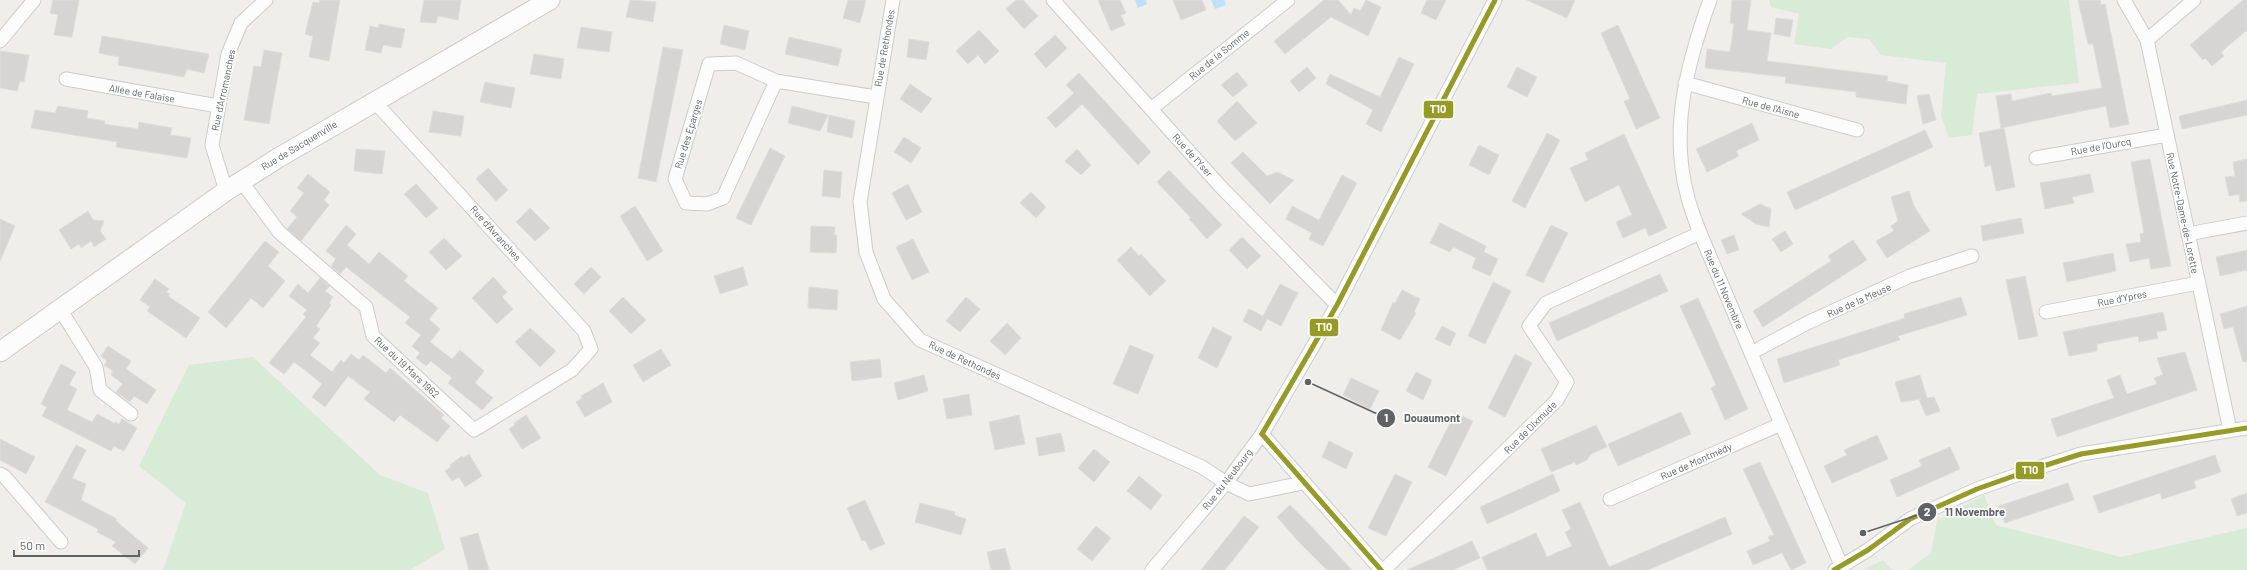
<svg xmlns="http://www.w3.org/2000/svg" width="2247" height="570" font-family="Barlow,sans-serif">
<rect width="100%" height="100%" fill="#efeeea"/>
<g fill="#d8ebd6">
<polygon points="1769,0 2069,0 2079,83 1977,94 1972,135 1949,138 1941,116 1946,63 1881,55 1869,39 1848,37 1831,49 1794,44 1799,14 1771,7"/>
<polygon points="253,357 380,475 428,493 445,549 410,570 163,570 186,503 139,466 189,365"/>
<polygon points="1984,495 1996,525 2121,557 2247,528 2247,570 1908,570 1931,553 1937,521"/>
<polygon points="1883,560 1892,570 1863,570"/>
</g>
<g fill="#bfe0f9">
<polygon points="1135,0 1146,0 1147,4 1138,8"/>
<polygon points="1211,0 1224,0 1226,5 1215,9"/>
</g>
<g fill="#d6d5d3" stroke="#deddd9">
<polygon points="53,0 79,0 72,37 54,35 58,15 50,13"/>
<polygon points="320,0 340,0 329,61 309,57 313,36 305,34 313,2 319,3"/>
<polygon points="424,0 461,0 458,20 438,16 436,23 420,22"/>
<polygon points="630,0 656,2 653,22 626,17"/>
<polygon points="848,0 866,0 860,23 843,18"/>
<polygon points="1016,0 1023,0 1038,16 1024,29 1006,9"/>
<polygon points="1098,0 1120,0 1126,13 1121,15 1125,25 1111,31"/>
<polygon points="1173,0 1202,0 1206,10 1181,20"/>
<polygon points="1324,0 1338,0 1351,15 1354,8 1360,11 1366,0 1381,7 1368,36 1331,17 1285,54 1274,41"/>
<polygon points="1427,0 1446,0 1436,20 1421,13"/>
<polygon points="1527,0 1575,0 1567,18"/>
<polygon points="1732,0 1751,0 1747,30 1771,33 1767,61 1888,76 1887,81 1908,85 1906,104 1856,97 1856,92 1785,83 1786,77 1705,68 1707,49 1730,52 1734,24 1730,23"/>
<polygon points="2078,0 2100,0 2101,5 2105,4 2129,124 2110,128 2106,106 2001,128 1996,96 2011,94 2012,101 2051,93 2052,96 2102,88 2093,44 2088,44"/>
<polygon points="2243,0 2247,0 2247,30 2221,52 2224,56 2212,66 2205,58 2203,60 2190,45"/>
<polygon points="1776,18 1793,20 1790,37 1774,34"/>
<polygon points="379,24 405,29 401,48 383,45 381,53 365,50 370,26 378,28"/>
<polygon points="724,25 749,31 745,50 720,44"/>
<polygon points="1618,25 1660,118 1636,129 1624,101 1630,99 1601,33"/>
<polygon points="581,27 612,32 609,52 577,48"/>
<polygon points="979,30 999,51 985,64 978,55 968,64 956,51"/>
<polygon points="1055,35 1067,48 1046,68 1034,54"/>
<polygon points="102,36 209,54 204,73 187,69 184,77 118,65 119,57 99,53"/>
<polygon points="789,37 842,49 838,66 785,54"/>
<polygon points="909,39 929,42 926,60 907,57"/>
<polygon points="663,47 683,50 656,182 638,178"/>
<polygon points="264,50 282,53 269,124 244,120 254,66 261,67"/>
<polygon points="0,51 29,55 24,82 20,81 17,91 0,88"/>
<polygon points="534,54 564,59 561,79 530,74"/>
<polygon points="1399,57 1414,64 1381,132 1366,124 1373,110 1326,84 1330,74 1380,97"/>
<polygon points="1307,67 1316,78 1299,92 1290,81"/>
<polygon points="1517,67 1537,77 1527,97 1507,87"/>
<polygon points="1237,72 1248,85 1233,97 1221,85"/>
<polygon points="1079,73 1151,152 1138,165 1082,104 1056,128 1047,118 1074,93 1066,85"/>
<polygon points="485,82 515,88 511,108 480,102"/>
<polygon points="910,84 932,99 921,113 900,99"/>
<polygon points="1929,94 1936,120 1923,124 1917,96"/>
<polygon points="2247,100 2247,115 2182,129 2179,116"/>
<polygon points="1237,101 1257,123 1235,141 1217,121"/>
<polygon points="58,106 88,111 87,118 105,121 104,124 138,129 139,122 172,128 170,135 191,138 187,158 116,147 117,142 31,128 35,110 55,113"/>
<polygon points="792,106 828,115 820,131 788,123"/>
<polygon points="433,111 464,116 461,136 429,132"/>
<polygon points="829,115 855,121 852,138 827,132"/>
<polygon points="1752,123 1759,140 1736,151 1739,156 1707,172 1696,149"/>
<polygon points="2004,128 2015,187 1996,191 1991,165 1985,167 1979,133"/>
<polygon points="1925,130 1933,147 1795,210 1787,192"/>
<polygon points="1547,133 1560,140 1525,208 1512,201"/>
<polygon points="1624,134 1667,228 1649,236 1645,228 1623,238 1616,222 1632,215 1619,185 1585,202 1570,168 1588,160 1585,153"/>
<polygon points="904,137 921,148 911,163 894,152"/>
<polygon points="1479,145 1499,155 1489,175 1469,165"/>
<polygon points="770,148 785,156 751,225 736,218"/>
<polygon points="356,149 385,151 382,174 354,171"/>
<polygon points="1077,149 1091,165 1081,175 1065,161"/>
<polygon points="1243,152 1267,176 1277,172 1294,180 1270,204 1231,163"/>
<polygon points="2150,159 2171,266 2151,269 2149,258 2130,262 2126,244 2141,242 2140,234 2144,233 2131,162"/>
<polygon points="2247,159 2247,201 2240,202 2239,194 2229,196 2225,177 2235,176 2233,162"/>
<polygon points="488,168 508,190 496,201 476,179"/>
<polygon points="824,170 842,172 840,198 822,196"/>
<polygon points="1169,170 1222,225 1207,239 1189,219 1191,218 1157,182"/>
<polygon points="308,174 330,192 324,200 329,205 301,241 287,229 297,217 290,211 304,193 297,188"/>
<polygon points="2090,174 2094,192 2072,197 2074,203 2045,209 2040,183"/>
<polygon points="1342,175 1357,183 1323,246 1309,239 1312,233 1286,219 1292,206 1319,220"/>
<polygon points="416,184 438,208 426,218 404,194"/>
<polygon points="908,184 922,212 906,220 892,193"/>
<polygon points="1909,191 1914,206 1930,231 1887,258 1876,241 1894,231 1891,226 1898,221 1891,197"/>
<polygon points="1031,192 1046,207 1036,218 1020,203"/>
<polygon points="1760,204 1771,209 1769,227 1756,224 1741,214"/>
<polygon points="635,206 663,251 647,261 620,216"/>
<polygon points="530,208 550,228 535,241 516,222"/>
<polygon points="88,211 93,220 104,221 100,231 106,239 94,247 91,241 81,248 79,244 71,249 59,230"/>
<polygon points="2021,218 2024,233 1983,241 1981,226"/>
<polygon points="0,219 15,226 0,261"/>
<polygon points="1440,223 1486,246 1484,252 1498,259 1490,276 1472,268 1476,258 1453,247 1450,252 1430,243"/>
<polygon points="346,225 356,234 347,245 369,264 379,252 408,276 404,281 438,308 429,319 440,329 430,342 452,359 460,350 484,371 475,383 493,398 482,410 448,383 452,378 431,361 426,366 416,358 420,353 412,346 421,335 405,323 410,317 346,267 340,274 331,266 336,259 326,251"/>
<polygon points="1551,225 1568,233 1543,283 1526,275"/>
<polygon points="811,226 835,227 834,234 837,235 836,253 810,252"/>
<polygon points="1785,231 1793,244 1781,252 1772,239"/>
<polygon points="1734,235 1739,250 1727,254 1721,240"/>
<polygon points="1242,237 1261,256 1247,269 1229,250"/>
<polygon points="444,238 462,256 446,270 429,252"/>
<polygon points="913,239 929,272 912,280 896,247"/>
<polygon points="1853,240 1867,260 1763,327 1753,311 1831,261 1828,256"/>
<polygon points="265,241 279,252 268,266 285,281 263,308 251,298 226,328 208,312"/>
<polygon points="1131,247 1139,256 1141,254 1166,281 1150,296 1117,260"/>
<polygon points="2247,250 2247,270 2220,276 2216,257"/>
<polygon points="2113,253 2116,271 2067,282 2063,263"/>
<polygon points="591,267 601,277 584,294 574,284"/>
<polygon points="743,267 748,285 720,294 714,276"/>
<polygon points="1660,274 1668,291 1557,341 1549,323"/>
<polygon points="2025,276 2038,336 2019,340 2006,280"/>
<polygon points="493,277 507,292 502,297 513,309 497,324 472,298"/>
<polygon points="320,278 330,286 325,291 333,297 329,303 331,305 316,326 320,329 313,338 320,343 310,355 332,372 341,360 344,363 351,354 359,360 363,355 386,373 390,368 444,415 441,418 450,426 437,442 400,415 394,422 364,399 370,392 348,376 325,407 312,397 322,384 305,370 294,362 284,374 269,363 306,317 303,314 307,310 289,296 298,284 308,293"/>
<polygon points="155,279 169,289 166,292 170,294 168,296 200,318 186,338 147,311 150,307 140,300"/>
<polygon points="1493,282 1511,291 1485,344 1468,336"/>
<polygon points="1280,284 1298,293 1281,326 1267,319 1261,331 1243,321 1249,309 1263,316"/>
<polygon points="809,287 838,290 837,310 808,308"/>
<polygon points="1402,290 1420,299 1414,312 1416,313 1400,340 1381,330 1393,302 1395,303"/>
<polygon points="623,297 646,320 631,334 609,311"/>
<polygon points="966,297 980,309 960,332 946,321"/>
<polygon points="1961,297 1967,315 1898,336 1900,340 1838,360 1840,365 1784,383 1777,359 1905,318 1904,314"/>
<polygon points="1698,298 1748,409 1725,420 1711,388 1716,385 1680,306"/>
<polygon points="2247,306 2247,362 2243,362 2233,327 2224,329 2220,314"/>
<polygon points="2163,312 2167,330 2156,332 2158,338 2139,342 2138,336 2117,340 2097,344 2097,351 2069,356 2063,332"/>
<polygon points="1007,323 1021,338 1005,355 990,341"/>
<polygon points="1442,326 1456,333 1450,346 1435,339"/>
<polygon points="1213,327 1232,337 1217,368 1198,358"/>
<polygon points="530,328 556,351 540,367 515,342"/>
<polygon points="1130,345 1154,355 1138,394 1113,384"/>
<polygon points="108,346 131,361 126,369 156,390 147,404 134,396 130,402 116,392 123,384 111,375 113,371 104,365 107,361 101,356"/>
<polygon points="661,349 671,365 643,382 633,365"/>
<polygon points="2185,352 2197,390 2057,437 2051,419 2114,398 2107,380 2120,375 2127,394 2157,384 2154,378 2163,375 2157,358"/>
<polygon points="1515,354 1532,363 1505,417 1488,408"/>
<polygon points="880,359 882,377 852,381 850,362"/>
<polygon points="61,364 76,372 69,385 77,389 67,410 92,422 97,414 114,423 115,422 119,424 122,419 137,428 124,451 114,446 111,451 42,416 47,407 41,404"/>
<polygon points="1416,372 1432,380 1423,400 1406,391"/>
<polygon points="924,375 928,391 898,400 894,383"/>
<polygon points="1920,375 1927,398 1934,397 1940,411 1926,416 1919,399 1921,399 1901,402 1895,382"/>
<polygon points="1351,378 1379,391 1370,409 1343,395"/>
<polygon points="603,383 612,402 585,417 576,402 582,398 581,396"/>
<polygon points="969,394 972,415 947,419 943,399"/>
<polygon points="1681,412 1691,434 1618,466 1608,444"/>
<polygon points="1455,413 1473,421 1446,476 1428,467"/>
<polygon points="526,415 541,438 522,449 509,429 515,425 514,423"/>
<polygon points="1019,415 1025,444 995,450 989,422"/>
<polygon points="1596,425 1607,447 1591,454 1587,460 1576,465 1575,462 1551,472 1541,449"/>
<polygon points="1061,433 1065,451 1039,456 1036,438"/>
<polygon points="1877,435 1888,459 1832,483 1824,466 1847,455 1844,450"/>
<polygon points="0,439 35,457 26,474 0,460"/>
<polygon points="1329,441 1353,453 1346,469 1322,457"/>
<polygon points="76,445 86,450 72,478 86,484 81,500 117,519 116,521 148,548 135,564 112,546 116,542 97,532 98,529 45,502"/>
<polygon points="1950,447 1960,469 1897,497 1890,480 1922,466 1919,460"/>
<polygon points="1094,449 1110,462 1094,482 1078,468"/>
<polygon points="469,454 482,476 465,487 459,477 452,481 445,471 451,467 450,465 462,456 463,458"/>
<polygon points="2215,455 2221,472 2194,481 2196,488 2162,499 2160,493 2099,513 2093,496"/>
<polygon points="1760,462 1806,563 1791,570 1782,553 1753,565 1747,551 1770,541 1768,537 1774,535 1743,469"/>
<polygon points="1395,474 1412,482 1386,536 1368,528"/>
<polygon points="1553,474 1560,491 1487,524 1480,507"/>
<polygon points="1139,476 1162,495 1151,510 1127,491"/>
<polygon points="2068,483 2074,500 2005,523 1999,506"/>
<polygon points="2247,493 2247,513 2237,516 2231,499"/>
<polygon points="865,500 885,544 870,550 865,540 862,541 847,508"/>
<polygon points="1580,502 1609,567 1725,517 1732,534 1648,570 1487,570 1482,557 1536,533 1547,557 1572,546 1565,532 1571,529 1562,510"/>
<polygon points="920,503 955,512 954,515 966,519 961,535 915,522"/>
<polygon points="1290,505 1309,524 1352,570 1327,570 1298,541 1277,517"/>
<polygon points="1244,516 1259,527 1225,570 1201,570"/>
<polygon points="1096,526 1111,538 1092,561 1077,549"/>
<polygon points="478,533 489,570 469,570 460,538"/>
<polygon points="1472,541 1480,558 1453,570 1407,570"/>
<polygon points="1005,548 1011,570 991,570 987,552"/>
</g>
<g fill="none" stroke-linecap="round" stroke-linejoin="round">
<g stroke="#cbcccc" stroke-width="15">
<g id="street">
<polyline points="893,0 860,202 866,252 884,299 920,340 1202,467 1226,483 1249,494 1303,483"/>
<polyline points="1053,0 1220,186 1337,305"/>
<path d="M 1710,0 C 1687,64 1669,130 1688,198 C 1691,210 1696,222 1700,233 L 1841,565"/>
<polyline points="2124,0 2147,40 2230,430"/>
<polyline points="2147,40 2194,0"/>
<polyline points="0,41 34,0"/>
<polyline points="66,79 218,106"/>
<polyline points="776,81 736,63 709,64 675,179 686,203 707,204 723,198 776,81 876,97"/>
<polyline points="1685,83 1857,130"/>
<polyline points="1151,109 1288,0"/>
<polyline points="2036,158 2167,135"/>
<polyline points="241,181 279,232 366,307 373,336 474,430 572,370 591,349 584,331 374,101"/>
<polyline points="226,191 212,145 228,54 241,23 266,0"/>
<polyline points="2188,234 2247,223"/>
<polyline points="60,309 96,367 100,390 131,414"/>
<polyline points="2046,312 2198,283"/>
<polyline points="1751,353 1807,323 1910,276 1972,256"/>
<polyline points="1262,434 1381,570"/>
<polyline points="0,474 4,476 61,542"/>
<polyline points="1610,499 1781,424"/>
<polyline points="1152,570 1226,483 1262,434 1337,305 1495,0"/>
<polyline points="1384,570 1557,400 1567,382 1529,326 1546,303 1700,233"/>
<polyline points="1835,570 1868,550 1910,519 1977,489 2028,471 2081,454 2247,428"/>
</g>
</g>
<g stroke="#cacacb" stroke-width="21">
<polyline id="secondary" points="0,352 226,191 278,158 550,0"/>
</g>
<use href="#street" stroke="#fdfcfc" stroke-width="13"/>
<use href="#secondary" stroke="#fdfcfc" stroke-width="19"/>
<g stroke="#fff" stroke-width="8">
<g id="bus-1">
<polyline points="1262,434 1337,305 1495,0"/>
<polyline points="1262,434 1381,570"/>
<polyline points="1834,570 1868,550 1910,519 1977,489 2028,471 2081,454 2247,428"/>
</g>
</g>
<use href="#bus-1" stroke="#969a27" stroke-width="5"/>
</g>
<g text-anchor="middle" stroke-width="3.5" stroke-linejoin="round" paint-order="stroke">
<g font-size="10" fill="#5f6368" stroke="#fff">
<text transform="translate(884 48) rotate(-80)" y="4">Rue de Rethondes</text>
<text transform="translate(1219 54) rotate(-39)" y="4">Rue de la Somme</text>
<text transform="translate(223 90) rotate(-78)" y="4">Rue d'Arromanches</text>
<text transform="translate(142 93) rotate(10)" y="4">Allée de Falaise</text>
<text transform="translate(1771 107) rotate(15)" y="4">Rue de l'Aisne</text>
<text transform="translate(688 134) rotate(-73)" y="4">Rue des Eparges</text>
<text transform="translate(299 145) rotate(-31)" y="4">Rue de Sacquenville</text>
<text transform="translate(2101 146) rotate(-10)" y="4">Rue de l'Ourcq</text>
<text transform="translate(1193 155) rotate(48)" y="4">Rue de l'Yser</text>
<text transform="translate(2183 213) rotate(78)" y="4">Rue Notre-Dame-de-Lorette</text>
<text transform="translate(496 233) rotate(48)" y="4">Rue d'Avranches</text>
<text transform="translate(1724 289) rotate(67)" y="4">Rue du 11 Novembre</text>
<text transform="translate(2122 298) rotate(-11)" y="4">Rue d'Ypres</text>
<text transform="translate(1859 300) rotate(-24)" y="4">Rue de la Meuse</text>
<text transform="translate(965 360) rotate(25)" y="4">Rue de Rethondes</text>
<text transform="translate(407 367) rotate(43)" y="4">Rue du 19 Mars 1962</text>
<text transform="translate(1530 427) rotate(-45)" y="4">Rue de Dixmude</text>
<text transform="translate(1696 461) rotate(-24)" y="4">Rue de Montmédy</text>
<text transform="translate(1227 479) rotate(-52)" y="4">Rue du Neubourg</text>
</g>
</g>
<path fill="none" stroke="#5f6368" stroke-width="1.5" d="M1308 382L1386 418M1863 533L1927 512"/>
<g fill="#5f6368" stroke="#fff" stroke-width="1.5">
<circle cx="1308" cy="382" r="4"/>
<circle cx="1863" cy="533" r="4"/>
<circle cx="1386" cy="418" r="10"/>
<circle cx="1927" cy="512" r="10"/>
</g>
<g font-size="12" text-anchor="middle" font-weight="bold" fill="#fff">
<text x="1386" y="422">1</text>
<text x="1927" y="516">2</text>
</g>
<g font-size="11" text-anchor="middle" font-weight="bold" fill="#5f6368" stroke="#fff" stroke-width="3.5" stroke-linejoin="round" paint-order="stroke">
<text x="1432" y="422">Douaumont</text>
<text x="1975" y="516">11 Novembre</text>
</g>
<g stroke="#fff" stroke-width="1.5">
<rect x="1423" y="100" width="31" height="19" rx="4" fill="#969a27"/>
<rect x="1309" y="318" width="30" height="19" rx="4" fill="#969a27"/>
<rect x="2015" y="461" width="30" height="19" rx="4" fill="#969a27"/>
</g>
<g font-size="11" text-anchor="middle" font-weight="bold" fill="#fff">
<text x="1438" y="113">T10</text>
<text x="1324" y="331">T10</text>
<text x="2030" y="474">T10</text>
</g>
<path d="M14 550v6h125v-6" fill="none" stroke="#5f6368" stroke-width="2"/>
<text x="20" y="550" font-size="12" fill="#5f6368" stroke="#ffffff" stroke-width="3" paint-order="stroke">50 m</text>
</svg>
